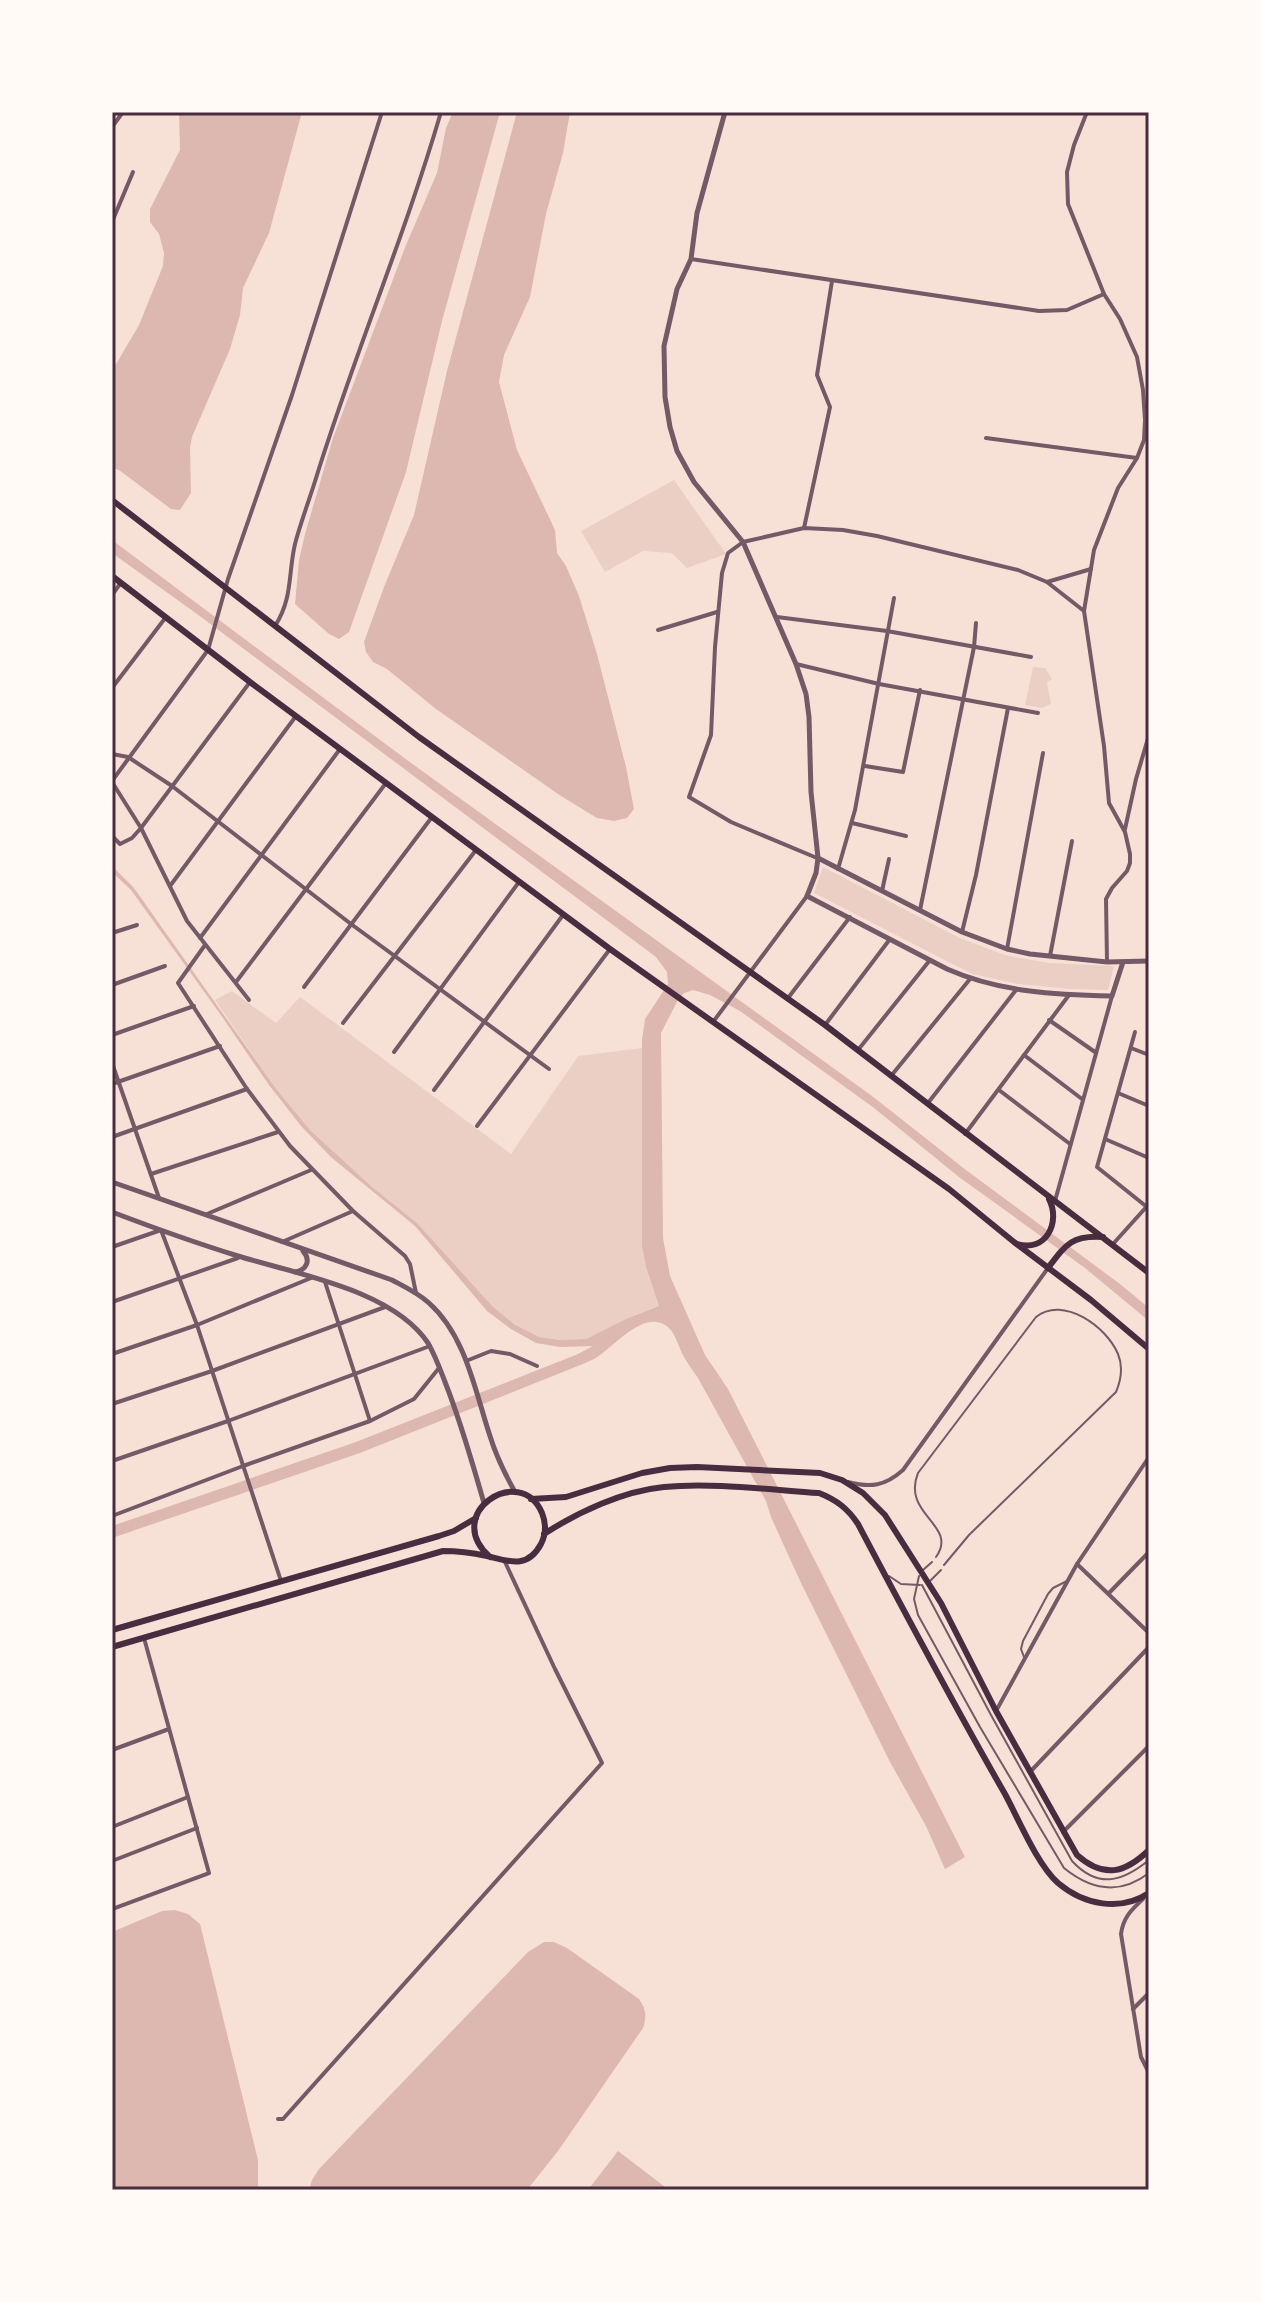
<svg xmlns="http://www.w3.org/2000/svg" width="1261" height="2302" font-family="Lato,sans-serif">
<rect width="100%" height="100%" fill="#f7e1d7"/>
<g fill="#ebcfc5">
<polygon points="674,480 726,554 687,568 672,553 643,551 605,572 581,531"/>
<polygon points="1033,667 1045,668 1052,679 1047,682 1051,704 1042,708 1025,705"/>
<polygon points="823,867 960,938 1005,955 1049,963 1114,966 1108,990 1070,989 1018,984 972,974 814,893"/>
<polygon points="232,991 276,1023 300,997 511,1154 578,1056 642,1048 642,1246 646,1267 659,1306 626,1319 586,1339 560,1340 539,1337 514,1324 491,1306 417,1223 371,1186 310,1130 277,1090 215,1000"/>
</g>
<g fill="#dcb8b0">
<polygon points="179,112 302,112 269,233 243,288 240,315 230,349 192,437 190,448 191,493 180,510 171,509 119,470 112,468 112,371 139,325 163,266 164,253 159,234 150,222 150,209 180,150"/>
<polygon points="453,112 500,112 442,321 406,472 349,632 339,639 329,634 295,604 299,560 305,534 333,438 406,245 437,173 446,128"/>
<polygon points="517,112 570,112 563,153 546,214 530,297 504,355 499,382 517,450 555,530 557,553 566,566 579,596 597,654 626,767 634,809 627,818 614,821 597,818 561,796 436,709 387,669 373,662 366,652 364,642 384,587 414,515 447,371"/>
<path d="M 112,540 L 407,760 L 872,1096 L 966,1170 L 1120,1284 L 1149,1308 L 1149,1321 L 1085,1268 L 959,1177 L 874,1108 L 740,1011 L 710,995 L 693,990 L 684,993 L 679,998 L 661,1033 L 663,1238 L 670,1276 L 705,1355 L 728,1389 L 965,1857 L 945,1869 L 926,1826 L 890,1762 L 801,1583 L 771,1517 L 766,1501 L 698,1378 C 693,1371 688,1364 684,1357 C 679,1348 676,1336 670,1329 C 648,1306 616,1344 600,1355 C 595,1359 589,1361 583,1364 L 360,1453 L 112,1538 L 112,1526 L 356,1442 L 578,1354 L 593,1346 L 560,1347 L 536,1343 L 511,1329 L 487,1311 L 415,1226 L 332,1158 L 301,1126 L 269,1085 L 218,1011 L 131,890 L 112,872 L 112,866 L 134,888 L 277,1090 L 310,1130 L 371,1186 L 417,1223 L 492,1306 L 514,1324 L 539,1337 L 560,1340 L 586,1339 L 626,1319 L 659,1306 L 646,1267 L 642,1246 L 642,1040 L 645,1019 L 668,984 L 667,972 L 656,957 L 197,614 L 112,553 Z"/>
<polygon points="175,1910 188,1914 200,1924 258,2160 258,2190 112,2190 112,1932 162,1911"/>
<path d="M 544,1942 L 554,1942 L 567,1948 L 639,1999 C 646,2009 647,2016 643,2028 L 558,2151 L 527,2190 L 309,2190 L 312,2180 L 319,2169 L 528,1952 Z"/>
<polygon points="618,2151 669,2190 588,2190"/>
</g>
<g fill="none" stroke-linecap="round" stroke-linejoin="round">
<g stroke="#755966" stroke-width="2">
<path d="M 936,1557 C 959,1525 901,1515 918,1473 L 1036,1317 C 1063,1295 1107,1327 1118,1354 C 1123,1366 1121,1380 1116,1392 L 969,1535 L 944,1565"/>
<polyline points="923,1570 932,1562"/>
<polyline points="889,1576 901,1584 920,1585"/>
<path d="M 919,1576 L 914,1599 L 918,1615 L 980,1727 L 1064,1868 C 1091,1890 1119,1896 1149,1873"/>
<polyline points="930,1581 941,1570"/>
<path d="M 922,1585 L 991,1715 L 1072,1861 C 1098,1889 1122,1882 1149,1860"/>
<polyline points="1024,1657 1021,1649 1023,1641 1048,1594 1053,1588 1067,1581"/>
</g>
<g stroke="#755966" stroke-width="4">
<polyline points="1087,112 1074,145 1067,172 1068,204 1104,294 1120,319 1137,357 1143,390 1145,420 1144,440 1137,458 1118,488 1094,550 1084,611 1104,746 1109,803 1125,832 1130,854 1130,863 1127,871 1112,888 1106,899 1107,962"/>
<polyline points="112,127 123,112"/>
<polyline points="112,222 133,172"/>
<polyline points="691,259 1039,311 1067,310 1104,294"/>
<polyline points="986,438 1137,458"/>
<polyline points="804,528 830,407 817,375 832,281"/>
<polyline points="1047,582 1091,569"/>
<polyline points="112,595 120,584"/>
<polyline points="777,617 887,631 1031,657"/>
<path d="M 275,626 C 293,598 288,574 295,544 C 301,521 310,498 317,475 C 355,353 405,235 441,112"/>
<polyline points="658,630 717,612"/>
<polyline points="796,664 879,684 1038,713"/>
<polyline points="112,688 166,617"/>
<polyline points="112,754 128,757 172,786 351,924 549,1069"/>
<polyline points="865,766 903,772 920,690"/>
<polyline points="112,781 208,650 228,579 292,395 382,112"/>
<polyline points="112,782 141,828 187,921 249,1000"/>
<polyline points="852,823 906,836"/>
<polyline points="1125,829 1136,779 1149,735"/>
<polyline points="112,836 120,844 132,838 141,828 250,682"/>
<polyline points="817,858 731,822 689,797 711,735 715,647 722,573 728,553 743,542 804,528 843,530 877,536 1018,570 1047,582 1084,611"/>
<polyline points="838,869 855,810 894,598"/>
<polyline points="170,886 296,716"/>
<polyline points="882,891 889,859"/>
<polyline points="920,910 974,647 976,623"/>
<polyline points="962,932 976,875 1008,708"/>
<polyline points="112,933 137,925"/>
<polyline points="200,938 340,749"/>
<polyline points="205,945 178,983 247,1089 290,1146 353,1211 405,1256 410,1264 416,1293"/>
<polyline points="1007,949 1043,753"/>
<polyline points="1050,956 1072,841"/>
<polyline points="236,982 386,783"/>
<polyline points="112,985 165,966"/>
<polyline points="304,987 432,817"/>
<polyline points="788,998 850,917"/>
<polyline points="1049,1020 1095,1052"/>
<polyline points="713,1022 807,896"/>
<polyline points="343,1023 476,850"/>
<polyline points="825,1025 890,939"/>
<polyline points="1135,1032 1097,1167 1147,1207"/>
<polyline points="112,1035 194,1006"/>
<polyline points="1131,1048 1149,1055"/>
<polyline points="858,1050 930,960"/>
<polyline points="394,1052 519,882"/>
<polyline points="1024,1055 1082,1099"/>
<polyline points="112,1063 159,1198"/>
<polyline points="891,1076 970,979"/>
<polyline points="112,1084 220,1046"/>
<polyline points="434,1090 563,915"/>
<polyline points="999,1090 1070,1144"/>
<polyline points="1118,1093 1149,1106"/>
<polyline points="928,1103 1016,990"/>
<polyline points="477,1126 610,949"/>
<polyline points="965,1134 1069,995"/>
<polyline points="112,1137 247,1089"/>
<polyline points="1105,1139 1149,1158"/>
<polyline points="151,1174 278,1132"/>
<polyline points="1055,1201 1112,996"/>
<polyline points="207,1214 311,1170"/>
<polyline points="282,1242 353,1211"/>
<polyline points="1113,1244 1149,1204"/>
<polyline points="112,1247 161,1230 197,1325 281,1581"/>
<polyline points="325,1282 370,1421"/>
<polyline points="112,1302 238,1258"/>
<polyline points="112,1354 197,1325 311,1278"/>
<polyline points="466,1361 491,1351 510,1354 537,1366"/>
<polyline points="112,1404 212,1371 385,1307"/>
<polyline points="112,1461 228,1421 430,1346"/>
<path d="M 848,1482 C 871,1488 885,1486 903,1470 L 1048,1268"/>
<polyline points="112,1516 243,1466 370,1421 414,1399 439,1368"/>
<polyline points="1077,1564 1149,1633"/>
<polyline points="1109,1593 1149,1552"/>
<polyline points="996,1711 1077,1564 1149,1457"/>
<polyline points="112,1750 169,1729"/>
<polyline points="1030,1772 1149,1647"/>
<polyline points="112,1827 188,1797"/>
<polyline points="1063,1832 1149,1746"/>
<polyline points="112,1861 197,1828"/>
<path d="M 1143,1899 C 1131,1910 1123,1918 1121,1934 L 1141,2057 L 1149,2073"/>
<polyline points="112,1909 209,1873 144,1638"/>
<polyline points="1133,2009 1149,1993"/>
<polyline points="278,2119 283,2119 602,1763 555,1669 505,1562"/>
</g>
<g stroke="#755966" stroke-width="5">
<path d="M 725,112 L 697,213 L 691,259 L 677,289 L 664,346 L 665,397 L 670,427 L 677,451 L 694,482 L 743,542 L 796,664 L 806,694 L 809,717 L 811,792 L 818,858 L 816,873 L 807,896 L 947,969 C 999,992 1056,995 1112,996 L 1123,962"/>
<polyline points="818,858 962,932 1007,949 1030,954 1107,962 1149,961"/>
<path d="M 112,1182 L 392,1280 C 405,1287 418,1293 429,1303 C 466,1336 475,1391 490,1436 C 496,1456 505,1474 515,1492"/>
<path d="M 112,1212 C 154,1228 196,1243 238,1256 C 296,1274 393,1290 428,1343 C 435,1355 440,1369 445,1382 C 461,1422 472,1462 484,1503"/>
<path d="M 295,1272 C 307,1270 311,1260 303,1251"/>
</g>
<g stroke="#4a2c40" stroke-width="6">
<polyline points="112,500 419,737 825,1025 1149,1273"/>
<polyline points="112,576 250,682 610,949 949,1189 1014,1242 1091,1300 1149,1349"/>
<path d="M 1017,1244 C 1046,1253 1061,1222 1049,1199"/>
<path d="M 1048,1268 C 1066,1244 1072,1235 1103,1237"/>
<path d="M 531,1499 L 566,1497 L 642,1473 L 670,1468 L 697,1467 L 820,1473 L 842,1480 L 863,1493 L 885,1515 L 941,1603 L 996,1711 L 1077,1855 C 1104,1879 1125,1873 1149,1850"/>
<path d="M 544,1534 C 578,1512 623,1491 664,1487 C 711,1482 772,1490 819,1493 C 837,1500 848,1509 858,1524 C 906,1615 954,1705 1005,1794 C 1019,1820 1037,1864 1058,1883 C 1084,1905 1120,1912 1149,1893"/>
<polyline points="112,1630 439,1536 454,1531 476,1518"/>
<path d="M 112,1647 L 443,1551 C 457,1551 473,1553 487,1556 C 508,1561 527,1570 541,1544 C 546,1534 546,1523 542,1513 C 520,1462 441,1514 490,1557"/>
</g>
</g>
<rect width="1261" height="2302" fill="none" stroke="#fffaf5" stroke-width="228"/>
<rect x="114" y="114" width="1033" height="2074" fill="none" stroke="#4a2c40" stroke-width="3"/>
</svg>
